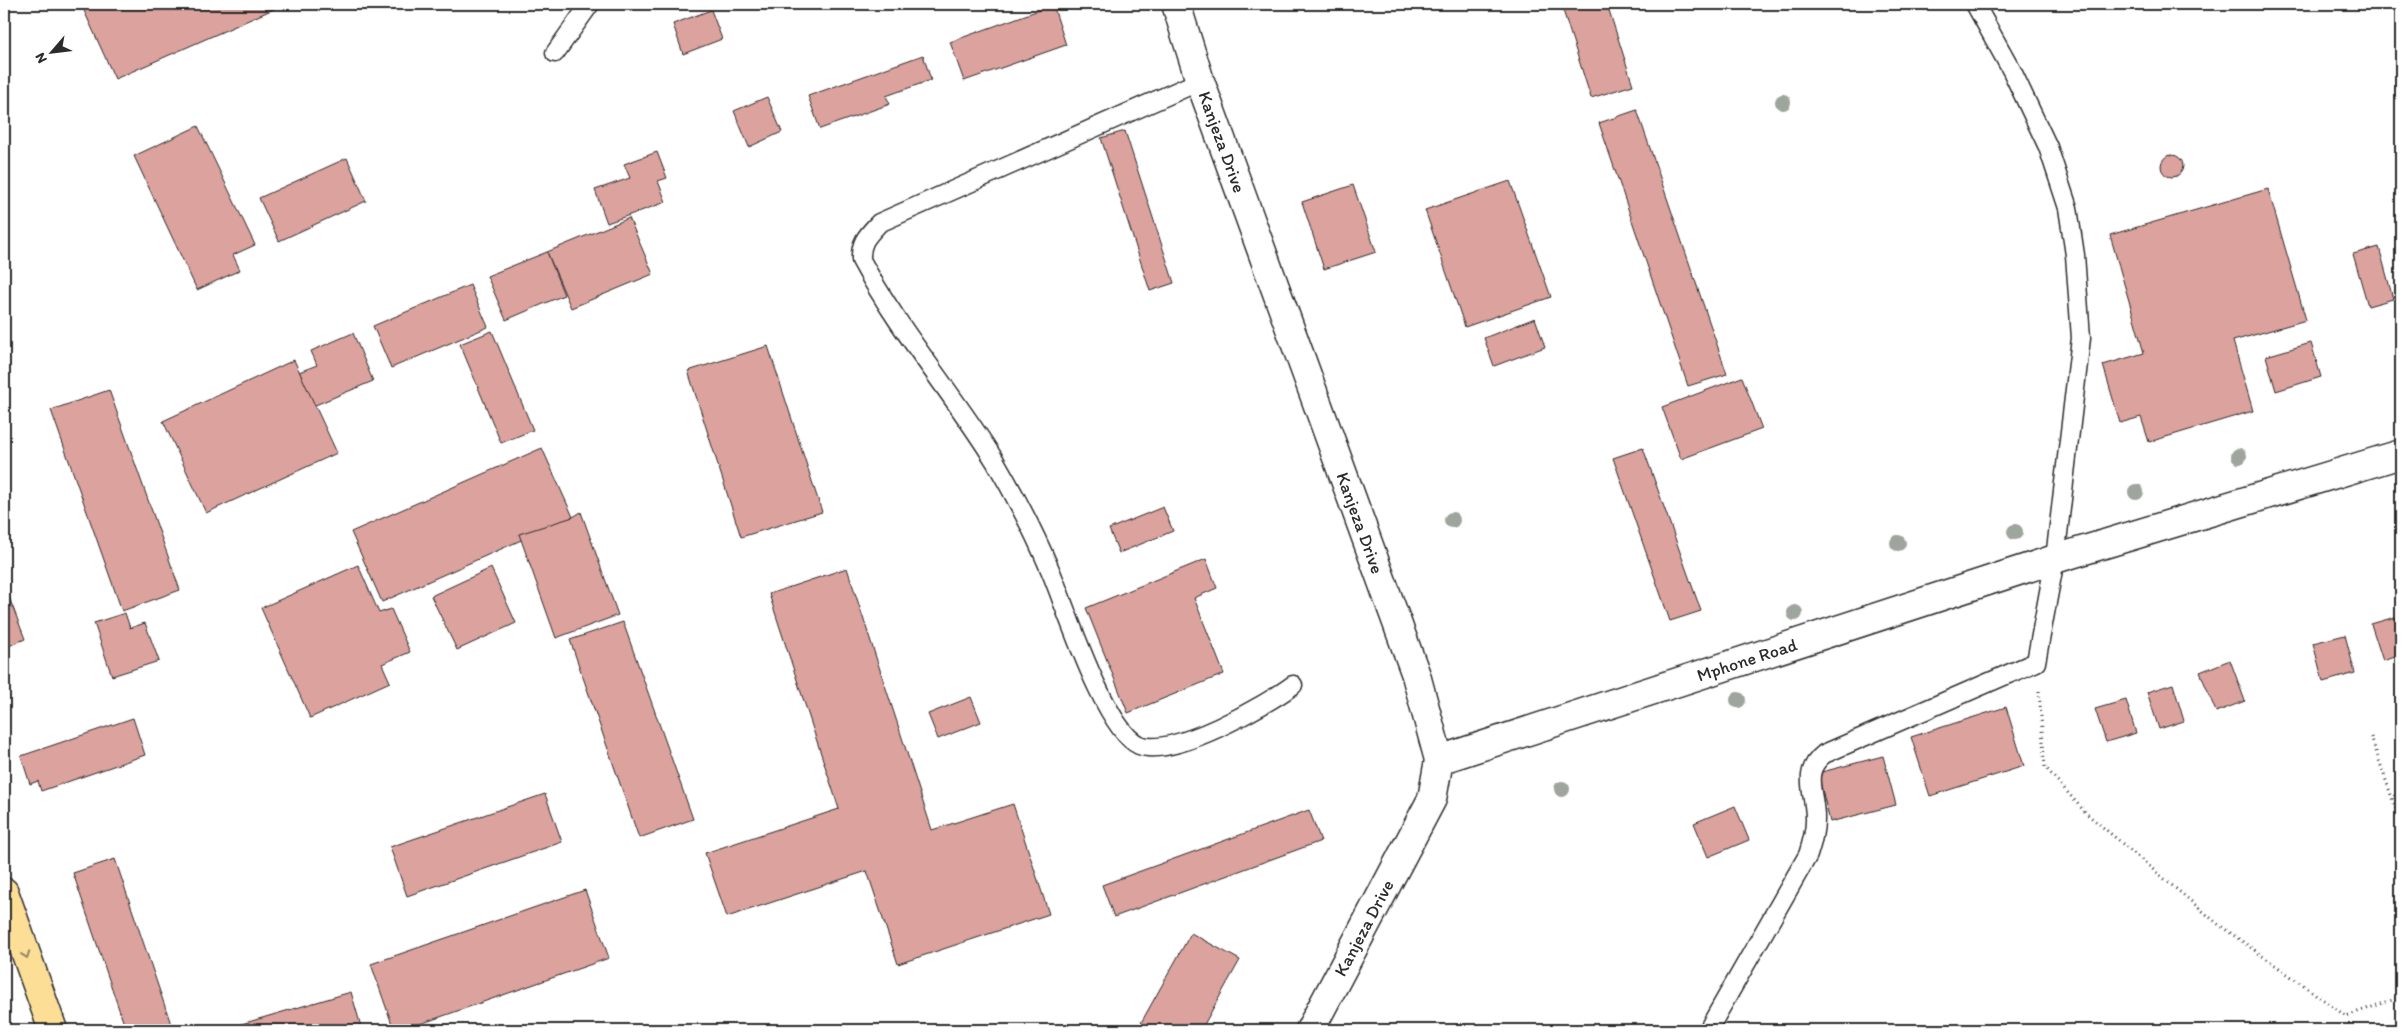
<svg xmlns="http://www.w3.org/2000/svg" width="2405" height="1034" font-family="Itim,sans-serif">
<rect width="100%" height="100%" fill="#fff"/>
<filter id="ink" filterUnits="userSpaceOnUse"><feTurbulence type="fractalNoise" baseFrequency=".02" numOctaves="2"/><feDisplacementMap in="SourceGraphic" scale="10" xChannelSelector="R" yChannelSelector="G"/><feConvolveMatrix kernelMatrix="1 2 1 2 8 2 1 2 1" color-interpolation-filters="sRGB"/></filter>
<g filter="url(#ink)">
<g fill="#dca29d" stroke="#2b2b2b">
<polygon points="81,4 285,4 115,79"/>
<polygon points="1561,4 1607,4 1633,85 1591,98"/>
<polygon points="1053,5 1066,45 964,81 950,42"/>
<polygon points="711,10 722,39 683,54 673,24"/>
<polygon points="923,55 931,80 886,96 890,104 820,129 808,96"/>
<polygon points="767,97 782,132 749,147 734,111"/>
<polygon points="1637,110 1727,374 1688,386 1599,123"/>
<polygon points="198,126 255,245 233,255 240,270 197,290 134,156"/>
<polygon points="1125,131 1174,283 1150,291 1101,138"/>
<polygon points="657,152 667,178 658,181 666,202 607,223 595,190 630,178 624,164"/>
<circle cx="2172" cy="166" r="11"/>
<polygon points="347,158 366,201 279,241 259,198"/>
<polygon points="1510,181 1551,297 1465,327 1425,210"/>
<polygon points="1353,185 1376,252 1324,269 1302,202"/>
<polygon points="2268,189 2306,320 2233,341 2253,411 2149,442 2141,417 2120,423 2103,365 2144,353 2110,235"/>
<polygon points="629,218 653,274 571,308 547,252"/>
<polygon points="2379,247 2393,299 2368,306 2353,254"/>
<polygon points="547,252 564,295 506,320 487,276"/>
<polygon points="470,285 488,327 391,368 373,326"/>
<polygon points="1535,318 1545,347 1494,366 1484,338"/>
<polygon points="492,331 533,430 501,443 460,344"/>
<polygon points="353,333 373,381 313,406 299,372 317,365 311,351"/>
<polygon points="2311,343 2321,377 2276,391 2266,356"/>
<polygon points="768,346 822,512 741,537 688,371"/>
<polygon points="294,360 337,453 206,513 163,421"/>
<polygon points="1742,377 1762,429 1681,459 1662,407"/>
<polygon points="109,390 180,590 122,611 51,410"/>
<polygon points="542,448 573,517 382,602 351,532"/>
<polygon points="1643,448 1701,611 1670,621 1613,458"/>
<polygon points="1163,507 1173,531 1119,553 1109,529"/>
<polygon points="581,512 618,615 556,638 519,534 573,517"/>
<polygon points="1206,559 1217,588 1194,598 1224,674 1128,713 1086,608"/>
<polygon points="358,565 379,613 391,609 410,652 382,664 390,682 310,718 261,608"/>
<polygon points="491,568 516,623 457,650 431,596"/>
<polygon points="847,568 932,830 1013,804 1049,914 898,964 867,871 727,917 705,853 839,809 769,594"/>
<polygon points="4,584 25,639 4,648"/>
<polygon points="125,613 130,628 145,623 159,661 112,676 94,623"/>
<polygon points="2395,617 2401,637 2401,655 2383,661 2371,624"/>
<polygon points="623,622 693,819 639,838 570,640"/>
<polygon points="2345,635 2355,673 2323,682 2313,643"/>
<polygon points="2230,660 2245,701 2216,712 2200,672"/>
<polygon points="2173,684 2184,721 2159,729 2147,692"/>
<polygon points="971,697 981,722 938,739 928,714"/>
<polygon points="2126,700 2136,733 2106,742 2095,709"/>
<polygon points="2006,707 2024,766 1930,796 1911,737"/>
<polygon points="133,718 145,755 41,791 38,781 30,784 21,756"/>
<polygon points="1883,756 1896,805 1830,822 1818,773"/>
<polygon points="545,794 562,842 407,896 390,847"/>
<polygon points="1735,806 1749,840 1708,857 1694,823"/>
<polygon points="1309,810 1321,841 1114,917 1102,885"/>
<polygon points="115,859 173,1030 126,1030 73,873"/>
<polygon points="585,890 609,958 403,1030 394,1030 371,964"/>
<polygon points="1191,933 1240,960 1201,1030 1137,1030"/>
<polygon points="351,992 362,1030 221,1030"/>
</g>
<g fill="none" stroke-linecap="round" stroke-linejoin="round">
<g stroke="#2b2b2b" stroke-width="21">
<g id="lane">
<polyline points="555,53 590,4"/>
<path d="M 1200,81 L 879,223 C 867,236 860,242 861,260 C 899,331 953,393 995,461 C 1016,497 1035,534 1051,572 C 1066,608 1105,730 1139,745 C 1172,759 1266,705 1293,685"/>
<path d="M 1708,1030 L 1808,855 C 1812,843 1815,833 1815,820 C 1816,794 1800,773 1824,754 L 2036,662 L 2055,559 L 2081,338 L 2075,255 L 2068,208 L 2048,147 L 2012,71 L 1975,4"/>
</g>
</g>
<g stroke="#2b2b2b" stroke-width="31">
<g id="street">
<polyline points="1176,4 1200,81 1416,675 1439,760 1432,799 1310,1030"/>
<polyline points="1439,760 2055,559 2401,454"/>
</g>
</g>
<g stroke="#2b2b2b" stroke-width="31">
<polyline id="highway" points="4,892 53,1030"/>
</g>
<g stroke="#2b2b2b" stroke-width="3" stroke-dasharray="1 4" stroke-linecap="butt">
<polyline points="2039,691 2045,767 2086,813 2218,924 2346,1016 2401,997"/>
<polyline points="2371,737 2401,824"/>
</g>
<use href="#lane" stroke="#fff" stroke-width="18"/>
<use href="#street" stroke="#fff" stroke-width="28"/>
<use href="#highway" stroke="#fcde96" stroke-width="28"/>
</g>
<g fill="#9ea59c">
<circle cx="1783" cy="102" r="8"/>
<circle cx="2239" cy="456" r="8"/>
<circle cx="2136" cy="492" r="8"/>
<circle cx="1452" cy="520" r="8"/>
<circle cx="2015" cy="532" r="8"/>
<circle cx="1898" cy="543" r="8"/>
<circle cx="1795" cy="613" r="8"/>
<circle cx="1738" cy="700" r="8"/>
<circle cx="1562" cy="789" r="8"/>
</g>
<defs><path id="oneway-chevron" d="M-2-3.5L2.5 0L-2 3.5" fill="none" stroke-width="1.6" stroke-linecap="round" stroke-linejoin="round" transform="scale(1.25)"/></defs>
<use stroke="#948460" href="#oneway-chevron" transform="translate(26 955) rotate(70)"/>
</g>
<g text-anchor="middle" stroke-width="4.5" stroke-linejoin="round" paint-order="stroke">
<g font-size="18" fill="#2b2b2b" stroke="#fff">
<text transform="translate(1222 142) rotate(70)" y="6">Kanjeza Drive</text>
<text transform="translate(1360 523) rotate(70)" y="6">Kanjeza Drive</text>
<text transform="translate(1747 660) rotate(-18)" y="6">Mphone Road</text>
<text transform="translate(1364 928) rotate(-62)" y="6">Kanjeza Drive</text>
</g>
</g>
<rect width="2405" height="1034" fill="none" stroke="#fff" stroke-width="20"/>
<rect x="10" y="10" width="2385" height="1014" fill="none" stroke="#2b2b2b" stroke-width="2" filter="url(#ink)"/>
<g transform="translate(52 52) rotate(242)" stroke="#ffffff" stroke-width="4" paint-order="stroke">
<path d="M0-4L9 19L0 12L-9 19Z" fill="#2b2b2b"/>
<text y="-8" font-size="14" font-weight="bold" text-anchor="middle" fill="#2b2b2b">N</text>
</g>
</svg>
